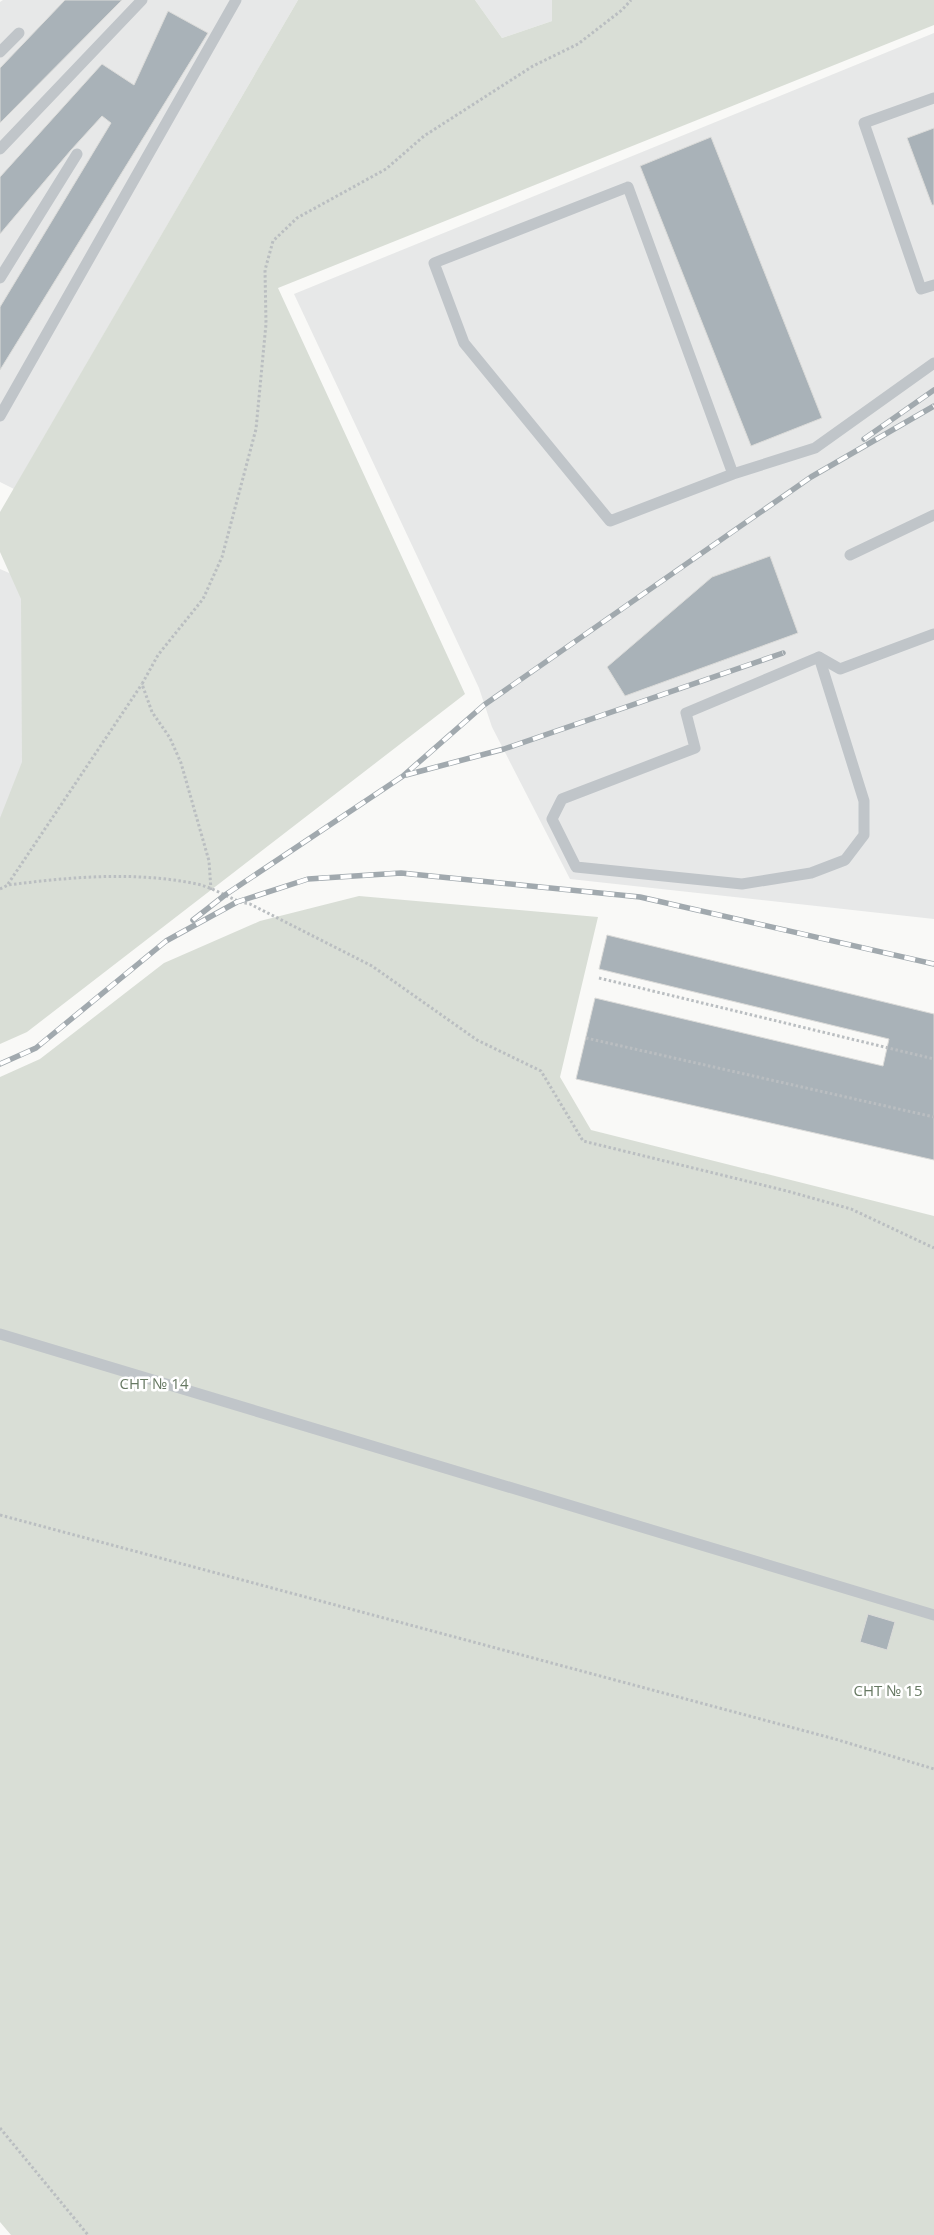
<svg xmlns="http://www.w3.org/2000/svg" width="934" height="2235" font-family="'Open Sans',sans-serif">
<rect width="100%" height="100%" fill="#f9f9f7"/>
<g fill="#e7e8e8">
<polygon points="3,0 298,0 14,489 0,482 0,2"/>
<polygon points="475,0 552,0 552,21 502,38"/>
<polygon points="934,33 934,919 570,879 492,727 479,688 294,294"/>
<polygon points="0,569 102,614 0,830"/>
</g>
<g fill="#d9ded6">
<polygon points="298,0 475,0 502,38 552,21 552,0 934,0 934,25 278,288 465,694 27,1032 0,1044 0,818 22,762 21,599 0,552 0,512"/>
<polygon points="359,896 598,917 560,1077 591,1130 934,1216 934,2235 11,2235 0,2222 0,1077 40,1059 164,963 260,921"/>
</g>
<g fill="#a9b2b8" stroke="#dbdbd9">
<polygon points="65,0 122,0 0,123 0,68"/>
<polygon points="168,11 208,33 0,370 0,307 111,123 102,116 71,150 0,234 0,177 102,64 134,85"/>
<polygon points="934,128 934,205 932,205 907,138"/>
<polygon points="711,137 822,418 751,446 640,166"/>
<polygon points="770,556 798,633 625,696 607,667 712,577"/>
<polygon points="607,935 934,1014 934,1160 576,1079 595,998 883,1066 889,1039 599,969"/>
<polygon points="868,1614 895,1622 887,1650 860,1642"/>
</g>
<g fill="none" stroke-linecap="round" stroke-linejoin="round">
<g stroke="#babec1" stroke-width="3" stroke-dasharray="2.5 2.5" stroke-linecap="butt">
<polyline points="8,884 142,684"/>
<path d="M 0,889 L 8,885 C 71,877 134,871 197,884 C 216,888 231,901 250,904 L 372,966 L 477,1040 L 541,1071 L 583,1141 L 787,1191 L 851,1209 L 934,1248"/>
<polyline points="211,890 209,861 181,763 170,738 152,712 142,684 158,655 203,599 222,557 256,429 266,324 265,270 273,241 297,218 386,169 424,136 533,66 578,44 622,10 631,0"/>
<polyline points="599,978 934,1059"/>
<polyline points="586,1038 934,1117"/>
<polyline points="0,1515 835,1739 934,1769"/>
<polyline points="0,2128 88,2235"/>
</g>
<g stroke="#c0c5c9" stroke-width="11">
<polyline points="0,52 19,33"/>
<polyline points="934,98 864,123 921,289 934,285"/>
<polyline points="0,149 142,0"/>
<polyline points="0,278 77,154"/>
<polyline points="0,416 236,0"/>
<polyline points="733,474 628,187 434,263 464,343 610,521 733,474 815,448 934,363"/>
<polyline points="850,555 934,515"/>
<polygon points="819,657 864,801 864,835 845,860 811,873 742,884 576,867 552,819 562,799 695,748 686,713"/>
<polyline points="819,657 840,669 934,634"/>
<polyline points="0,1334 934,1615"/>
</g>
<g stroke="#a1a9ae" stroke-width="5.5">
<g id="rail">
<polyline points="864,439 934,390"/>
<polyline points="406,775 504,749 783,653"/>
<polyline points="193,920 225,895 403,776 484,705 811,477 934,406"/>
<polyline points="0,1064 36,1048 166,941 237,902 308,879 401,873 640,897 934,964"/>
</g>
</g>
<use href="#rail" stroke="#fff" stroke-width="4" stroke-dasharray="11" stroke-linecap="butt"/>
</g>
<g text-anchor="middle" stroke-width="5" stroke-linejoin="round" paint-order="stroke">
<g font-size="15" fill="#677963" stroke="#fff">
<text x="154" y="1389">СНТ № 14</text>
<text x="888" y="1696">СНТ № 15</text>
</g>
</g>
</svg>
